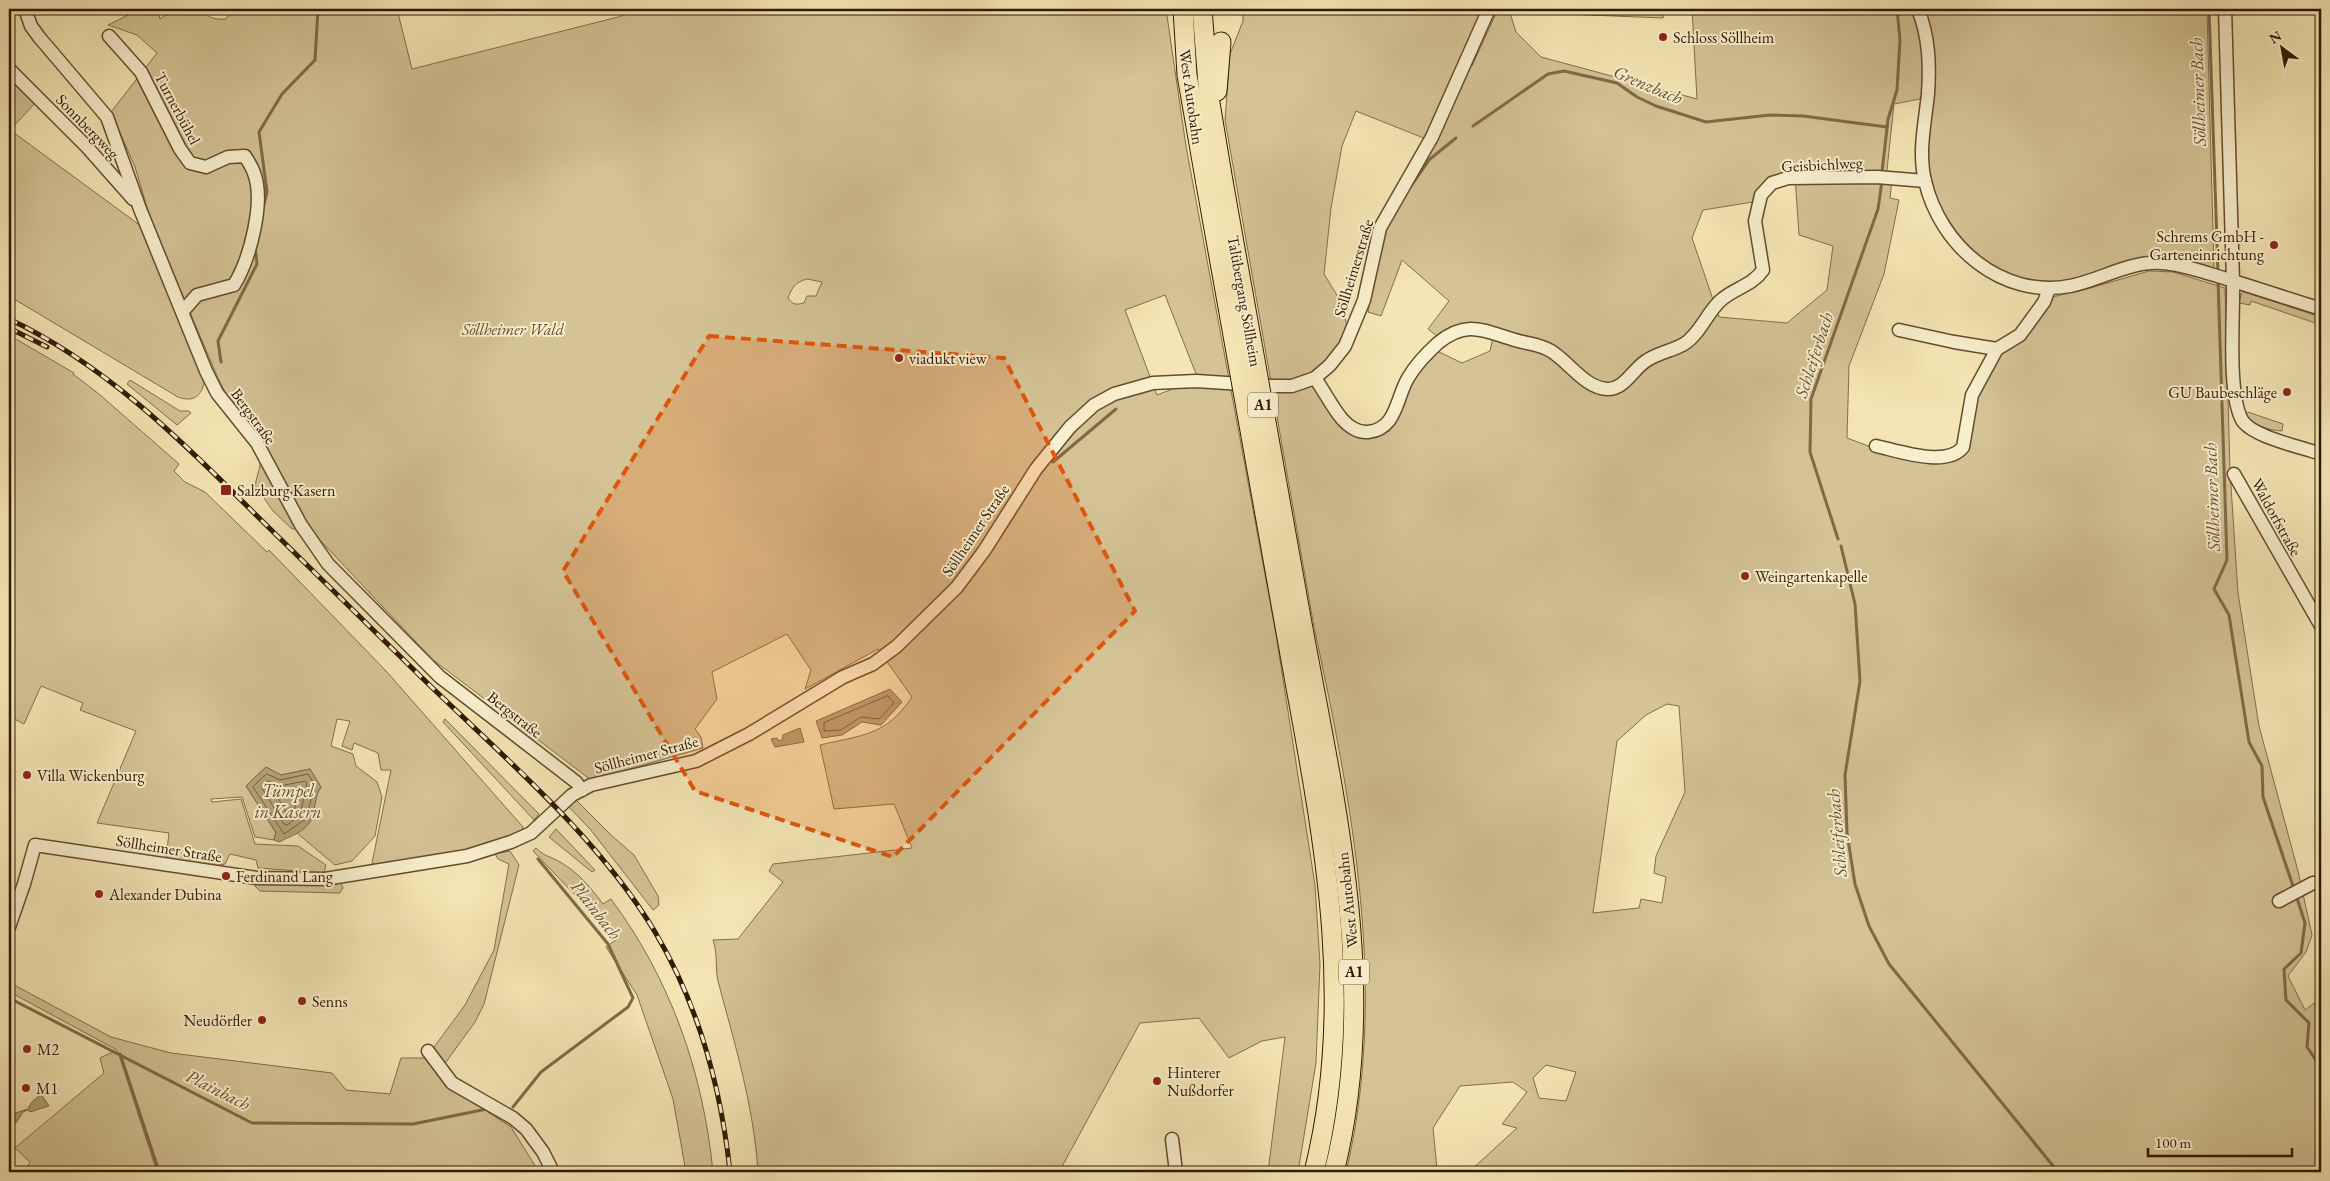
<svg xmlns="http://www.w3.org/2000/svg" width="2330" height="1181" font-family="'EB Garamond',serif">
<rect width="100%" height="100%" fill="#f4e6b4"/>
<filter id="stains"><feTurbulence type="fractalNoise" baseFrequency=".004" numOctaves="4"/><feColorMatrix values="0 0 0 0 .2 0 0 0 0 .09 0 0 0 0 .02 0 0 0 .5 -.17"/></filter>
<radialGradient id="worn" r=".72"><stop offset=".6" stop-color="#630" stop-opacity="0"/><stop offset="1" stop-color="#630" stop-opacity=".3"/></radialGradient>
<g fill="#d4c395" stroke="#846d4a" fill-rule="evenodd">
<path d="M 140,9 L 158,9 L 160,19 C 169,12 184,7 197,10 C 211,14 206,20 226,19 L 233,9 L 397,9 L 412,69 L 622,16 L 621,9 L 1166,9 L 1186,146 L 1276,634 L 1315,885 L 1320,964 L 1316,1063 L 1298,1172 L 1268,1172 L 1285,1037 L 1262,1041 L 1229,1058 L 1199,1018 L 1140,1023 L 1059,1172 L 758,1172 C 754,1107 735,1045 718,981 C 715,968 718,954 713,940 L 738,939 L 783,882 L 769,871 L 773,864 L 912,848 L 894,804 L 834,809 L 820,745 C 862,735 886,736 912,697 L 878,649 L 805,689 L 811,670 L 787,634 L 712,672 L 717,699 L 695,729 L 701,737 L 703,748 L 591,780 L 432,659 L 318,538 L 291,528 L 273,511 L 255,485 L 260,466 L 260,441 L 235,412 L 218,378 L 151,221 L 135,167 L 111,112 L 157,53 L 137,35 L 108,25 ZM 807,279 L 822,282 L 816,296 L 807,296 L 804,303 C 796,305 793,305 788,298 C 792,288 795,282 807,279 ZM 1165,295 L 1198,379 L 1157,395 L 1125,310 Z"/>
<path d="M 1243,9 L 1494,9 L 1472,66 L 1498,9 L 1512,9 L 1511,16 L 1516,32 L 1541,57 L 1697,99 L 1692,9 L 1914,9 L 1923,39 L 1924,92 L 1920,99 L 1894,104 L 1886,179 L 1892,180 L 1890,198 L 1899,200 L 1884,274 L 1849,366 L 1847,438 L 1879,450 L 1960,455 L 1972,407 L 2000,350 L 2052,297 L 2083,290 L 2149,271 L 2173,272 L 2225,288 L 2230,471 L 2238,593 L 2259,726 L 2298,871 L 2312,935 L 2306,952 L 2288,976 L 2305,1010 L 2321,998 L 2321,1172 L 1469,1172 L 1517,1128 L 1502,1124 L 1527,1092 L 1513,1082 L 1460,1086 L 1433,1128 L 1437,1169 L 1436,1172 L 1346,1172 C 1389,994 1352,802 1314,627 L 1225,120 L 1230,54 L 1243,21 ZM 1356,111 L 1436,143 L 1388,221 L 1381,239 L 1368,312 L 1381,316 L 1402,260 L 1449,301 L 1428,329 L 1439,338 L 1485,327 L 1493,337 L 1490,351 L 1462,363 L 1437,351 L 1409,381 L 1378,434 L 1339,421 L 1311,374 C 1328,363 1338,347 1348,330 L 1341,302 L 1324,274 L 1331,208 L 1342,146 ZM 1795,176 L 1799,235 L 1833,246 L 1827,290 L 1787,323 L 1719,317 L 1692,238 L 1703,210 L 1753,202 ZM 1667,704 L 1679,706 L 1685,792 L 1656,856 L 1654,873 L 1666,877 L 1662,903 L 1641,899 L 1639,908 L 1593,913 L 1617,741 L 1646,715 ZM 1546,1065 L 1576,1072 L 1566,1101 L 1539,1098 L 1533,1078 Z"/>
<polygon points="1564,9 1665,9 1663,18 1564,14"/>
<path d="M 1924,9 L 2207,9 L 2214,268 C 2189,261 2162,254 2136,259 C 2127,260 2119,265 2111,267 C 2088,276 2065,283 2040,281 C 2015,280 1999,271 1979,256 C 1944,230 1924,183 1927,140 C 1930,95 1942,52 1924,9 Z"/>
<path d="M 9,74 L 37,101 L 10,130 L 141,226 L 187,336 L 204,383 C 201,398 191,402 178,397 L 9,296 Z"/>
<polygon points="2244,292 2321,317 2321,325 2251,301 2250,305 2239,303 2241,294"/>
<path d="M 9,335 L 74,373 L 73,374 L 99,394 L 179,464 L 174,471 L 185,482 L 205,492 L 267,552 L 269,550 L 387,672 L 508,810 L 523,827 L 523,832 L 467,851 L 380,866 L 372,863 L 391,770 L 381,770 L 378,753 L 354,743 L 352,750 L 342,746 L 350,721 L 337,719 L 331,746 L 353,754 L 356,766 L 377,782 L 382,797 L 375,836 L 352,861 L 335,865 L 297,833 C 317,819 309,805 321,787 L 310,769 L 280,775 L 266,767 L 246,786 L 276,833 L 274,840 L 255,837 L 242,797 L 211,799 L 212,802 L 241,799 L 255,844 L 298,846 L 326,865 L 324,873 L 258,868 L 256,860 L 230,854 L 225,864 L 215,866 L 166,858 L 169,833 L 97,823 L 136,731 L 80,710 L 83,703 L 41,686 L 24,724 L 9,716 Z"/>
<polygon points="130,380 180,411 189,411 191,413 177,425 127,384"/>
<path d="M 2248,412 L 2283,424 L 2282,431 C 2266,430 2255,425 2244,414 Z"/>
<polygon points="445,719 539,814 534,820 443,722"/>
<polygon points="576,800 611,835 634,855 658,896 659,905 653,910 590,829 568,806"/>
<polygon points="556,829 595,870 592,872 549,837"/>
<path d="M 536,848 C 545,857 550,856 560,862 C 578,872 591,888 603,904 L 611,899 C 671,980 703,1072 713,1172 L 686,1172 L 673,1099 L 637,995 L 606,947 L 617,939 L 533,851 Z"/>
<polygon points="510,851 519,865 484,1004 475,1022 438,1073 448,1086 511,1127 539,1172 160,1172 122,1057 115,1049 10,992 16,986 111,1037 171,1053 332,1073 346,1090 390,1094 401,1058 426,1058 465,1005 494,950 509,864 498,859 495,854"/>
<polygon points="257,880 341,883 343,888 340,893 260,891 255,886"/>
<polygon points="113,1052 119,1055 157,1172 34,1172 27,1168 30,1162 15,1148 104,1073 100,1058"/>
</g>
<g fill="#b3a077" stroke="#816947">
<polygon points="890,689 902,702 881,725 862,722 842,735 822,738 816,721"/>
<polygon points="800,728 804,742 775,747 771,739 777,738 779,741 782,740 783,735"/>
<path d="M 266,767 L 281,775 L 310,769 L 321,787 C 314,797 316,811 310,822 C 304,832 289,837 279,842 L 274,840 L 276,832 L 246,786 Z"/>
<polygon points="41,1094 49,1106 30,1112 28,1110 23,1112 14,1126 12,1125 15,1113 28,1109 31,1103"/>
</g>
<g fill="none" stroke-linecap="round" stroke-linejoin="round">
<g stroke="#745c3c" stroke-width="1">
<polygon points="888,696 894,703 879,719 861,717 841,730 824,731 824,723"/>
<polygon points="267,774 280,780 308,774 315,785 306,819 284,834 253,787"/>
<polygon points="268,781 280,786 305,781 307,783 300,815 287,825 284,824 262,788"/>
<polygon points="295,791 298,794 294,812 288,815 276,795"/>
</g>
<g stroke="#816947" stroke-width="3">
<polyline points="2209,9 2218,273"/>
<polyline points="1473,126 1548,74 1564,71 1617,83 1637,97 1656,106 1706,122 1770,115 1803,116 1887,127"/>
<polyline points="1882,172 1888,119 1897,90 1900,40 1897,9"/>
<polyline points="1411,186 1430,159 1456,138"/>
<polyline points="262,212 267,192 259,132 282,94 315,60 318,9"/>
<polyline points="2218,279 2227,560 2214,589 2229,615 2249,742 2262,766 2263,797 2294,889"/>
<polyline points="221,362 218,341 257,264 255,247"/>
<polyline points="1053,462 1116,409"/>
<polyline points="1838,539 1810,452 1811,399 1878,209 1882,181"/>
<polyline points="1841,546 1855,604 1860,681 1845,775 1847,833 1855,884 1869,926 1889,964 2058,1172"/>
<polyline points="2296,895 2305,923 2301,953 2284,969 2286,1000 2309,1023 2307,1047 2318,1063 2321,1062"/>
<polyline points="15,1001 252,1123 413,1124 487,1109"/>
<polyline points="120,1054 159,1172"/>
<polyline points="513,1107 541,1072 628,1007 633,998 608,944 538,859"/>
</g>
<g stroke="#654b2d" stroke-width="15">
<g id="minor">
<polyline points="25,9 31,26 39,37 107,117 140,209 206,371 217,393 257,443 301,525 328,564 440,677 576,782 582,790"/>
<path d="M 1918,9 C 1929,37 1930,64 1928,94 C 1925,123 1918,152 1925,181 C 1940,246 2002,299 2070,286 C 2101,280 2129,261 2161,263 C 2182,264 2203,272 2224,278 C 2256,288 2289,299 2321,309"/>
<path d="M 2225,9 C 2227,100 2231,190 2233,281 C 2234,315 2227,392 2242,420 C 2252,437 2302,447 2321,454"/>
<path d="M 109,36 L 141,72 L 180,149 L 190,163 L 206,167 L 228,157 L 245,156 C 248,161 252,167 254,173 C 265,202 250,259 234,285 L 197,295 L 183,311"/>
<polyline points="9,69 87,147 133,199"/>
<polyline points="1899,330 1954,342 1997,349"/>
<path d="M 1315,378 C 1324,391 1332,407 1342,419 C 1348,426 1358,433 1368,432 C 1397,429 1396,398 1408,378 C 1415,366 1427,353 1438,343 C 1467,319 1484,331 1515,340 C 1528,344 1539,344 1551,351 C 1569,362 1585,388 1607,389 C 1624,390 1633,369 1646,361 C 1657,353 1672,351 1684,344 C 1699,335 1707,313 1720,301 C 1734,288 1752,286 1763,270 L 1755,221 L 1761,195 L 1772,183 L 1788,178 L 1877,177 L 1925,181"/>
<path d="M 1876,446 C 1899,451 1947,468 1963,447 L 1972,395 L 1997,349 L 2020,335 L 2044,302 L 2049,289"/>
<polyline points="2234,474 2321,626"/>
<polyline points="2279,901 2313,883 2321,883"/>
<polyline points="9,927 24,884 35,845 257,878 325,879 467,856 511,842 531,833 572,795 591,785 696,761 749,734 843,677 873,664 897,646 957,587 984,551 1036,469 1070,427 1094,405 1114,394 1153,383 1196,381 1272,386 1292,386 1315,378 1330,365 1345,346 1364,300 1380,228 1432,137 1489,9"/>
<polyline points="428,1051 452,1083 513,1118 526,1129 543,1152 553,1172"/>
<polyline points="1172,1139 1176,1172"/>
</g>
</g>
<g stroke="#351700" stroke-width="21">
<g id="highway">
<polyline points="1183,9 1187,75 1206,184"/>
<polyline points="1202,9 1209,97 1223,181"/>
<polyline points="1217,91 1221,42"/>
<path d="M 1303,629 C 1336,807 1380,992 1334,1172"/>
<path d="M 1286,632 C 1318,813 1360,989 1314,1172"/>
</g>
</g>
<use href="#minor" stroke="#f8efce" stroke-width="12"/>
<use href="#highway" stroke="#f4e6b4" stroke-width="19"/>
<g stroke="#351700" stroke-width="5">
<g id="rail">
<path d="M 9,319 C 104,364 179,438 252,511 C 306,564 359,616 413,669 C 495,750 596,833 655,932 C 699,1006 721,1087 730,1172"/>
<polyline points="9,328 47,347"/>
</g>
</g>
<use href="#rail" stroke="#f8efce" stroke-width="3" stroke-dasharray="9" stroke-linecap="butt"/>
<g stroke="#351700" stroke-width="21" stroke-linecap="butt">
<g id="highway-bridge">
<polyline points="1223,181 1303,629"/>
<polyline points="1206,184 1286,632"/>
</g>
</g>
<use href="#highway-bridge" stroke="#f4e6b4" stroke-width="19"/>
</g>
<path fill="#df560b" fill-opacity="0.2" stroke="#df560b" stroke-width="4" stroke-dasharray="10 6" stroke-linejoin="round" d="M 709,336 L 1004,358 L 1135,611 L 893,857 L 695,791 L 563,571 Z"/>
<g fill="#8f2418" stroke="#f8efce" stroke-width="2">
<circle cx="1663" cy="37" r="5"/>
<circle cx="2274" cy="245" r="5"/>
<circle cx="899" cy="358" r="5"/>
<circle cx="2287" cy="392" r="5"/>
<rect x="220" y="484" width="12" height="12" rx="2.5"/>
<circle cx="1745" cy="576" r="5"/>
<circle cx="27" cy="775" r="5"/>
<circle cx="226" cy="876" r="5"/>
<circle cx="99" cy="894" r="5"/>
<circle cx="302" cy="1001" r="5"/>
<circle cx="262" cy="1020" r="5"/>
<circle cx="27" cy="1049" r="5"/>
<circle cx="1157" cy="1081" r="5"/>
<circle cx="26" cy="1088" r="5"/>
</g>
<g text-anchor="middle" stroke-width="4" stroke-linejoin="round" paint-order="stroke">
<g fill="#f8efce" stroke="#70583e" stroke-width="1">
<rect x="1248" y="392.5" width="30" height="25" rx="4"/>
<rect x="1339" y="959.5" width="30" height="25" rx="4"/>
</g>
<g font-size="15" font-weight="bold" fill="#351700">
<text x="1263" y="410">A1</text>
<text x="1354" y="977">A1</text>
</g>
<g font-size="16" fill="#351700" stroke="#f8efce" text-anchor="start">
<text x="1673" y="43">Schloss Söllheim</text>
<text x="2264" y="242" text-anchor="end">Schrems GmbH -<tspan x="2264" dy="18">Garteneinrichtung</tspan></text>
<text x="909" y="364">viadukt view</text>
<text x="2277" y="398" text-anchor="end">GU Baubeschläge</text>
<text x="237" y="496">Salzburg Kasern</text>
<text x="1755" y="582">Weingartenkapelle</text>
<text x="37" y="781">Villa Wickenburg</text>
<text x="236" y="882">Ferdinand Lang</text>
<text x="109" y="900">Alexander Dubina</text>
<text x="312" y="1007">Senns</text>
<text x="252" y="1026" text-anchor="end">Neudörfler</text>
<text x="37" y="1055">M2</text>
<text x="1167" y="1078">Hinterer<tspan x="1167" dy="18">Nußdorfer</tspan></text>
<text x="36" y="1094">M1</text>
</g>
<g font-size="16" fill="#351700" stroke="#f8efce">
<text transform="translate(1192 97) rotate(82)" y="6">West Autobahn</text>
<text transform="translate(178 108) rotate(62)" y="6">Turnerbühel</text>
<text transform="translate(88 126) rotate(46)" y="6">Sonnbergweg</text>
<text transform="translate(1822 164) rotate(-3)" y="6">Geisbichlweg</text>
<text transform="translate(1353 268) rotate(-73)" y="6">Söllheimerstraße</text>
<text transform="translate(1245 301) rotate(80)" y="6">Talübergang Söllheim</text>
<text transform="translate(254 416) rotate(54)" y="6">Bergstraße</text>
<text transform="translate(2277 517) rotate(61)" y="6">Waldorfstraße</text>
<text transform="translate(975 530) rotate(-56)" y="6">Söllheimer Straße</text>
<text transform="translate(515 714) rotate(38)" y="6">Bergstraße</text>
<text transform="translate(646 754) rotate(-15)" y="6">Söllheimer Straße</text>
<text transform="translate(169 848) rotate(9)" y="6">Söllheimer Straße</text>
<text transform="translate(1347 900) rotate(-96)" y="6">West Autobahn</text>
</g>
<g font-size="16" font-style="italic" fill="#654b2d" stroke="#f8efce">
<text x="513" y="335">Söllheimer Wald</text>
</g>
<g font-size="18" font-style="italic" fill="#674e30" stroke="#f8efce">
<text transform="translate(1648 85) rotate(23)" y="6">Grenzbach</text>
<text transform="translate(2198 92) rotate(-92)" y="6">Söllheimer Bach</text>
<text transform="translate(1814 355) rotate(-72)" y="6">Schleiferbach</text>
<text transform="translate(2212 497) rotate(-92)" y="6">Söllheimer Bach</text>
<text x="288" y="797">Tümpel<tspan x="288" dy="21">in Kasern</tspan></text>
<text transform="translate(1837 833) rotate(-95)" y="6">Schleiferbach</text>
<text transform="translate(596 910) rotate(52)" y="6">Plainbach</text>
<text transform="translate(218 1090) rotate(27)" y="6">Plainbach</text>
</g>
</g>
<rect width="2330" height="1181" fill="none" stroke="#f4e6b4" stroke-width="30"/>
<rect x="10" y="10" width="2310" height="1161" fill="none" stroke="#351700" stroke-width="2.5"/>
<rect x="15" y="15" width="2300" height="1151" fill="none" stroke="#351700"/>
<g transform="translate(2282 48) rotate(328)" stroke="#f8efce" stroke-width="4" paint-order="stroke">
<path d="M0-4L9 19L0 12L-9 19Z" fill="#351700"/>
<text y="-8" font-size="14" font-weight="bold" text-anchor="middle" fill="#351700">N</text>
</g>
<path d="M2148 1148v8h144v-8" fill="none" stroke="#351700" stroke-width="2.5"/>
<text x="2155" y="1148" font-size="15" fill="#351700" stroke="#f8efce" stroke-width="4" paint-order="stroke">100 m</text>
<rect width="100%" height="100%" filter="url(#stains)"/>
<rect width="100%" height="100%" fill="url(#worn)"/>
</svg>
